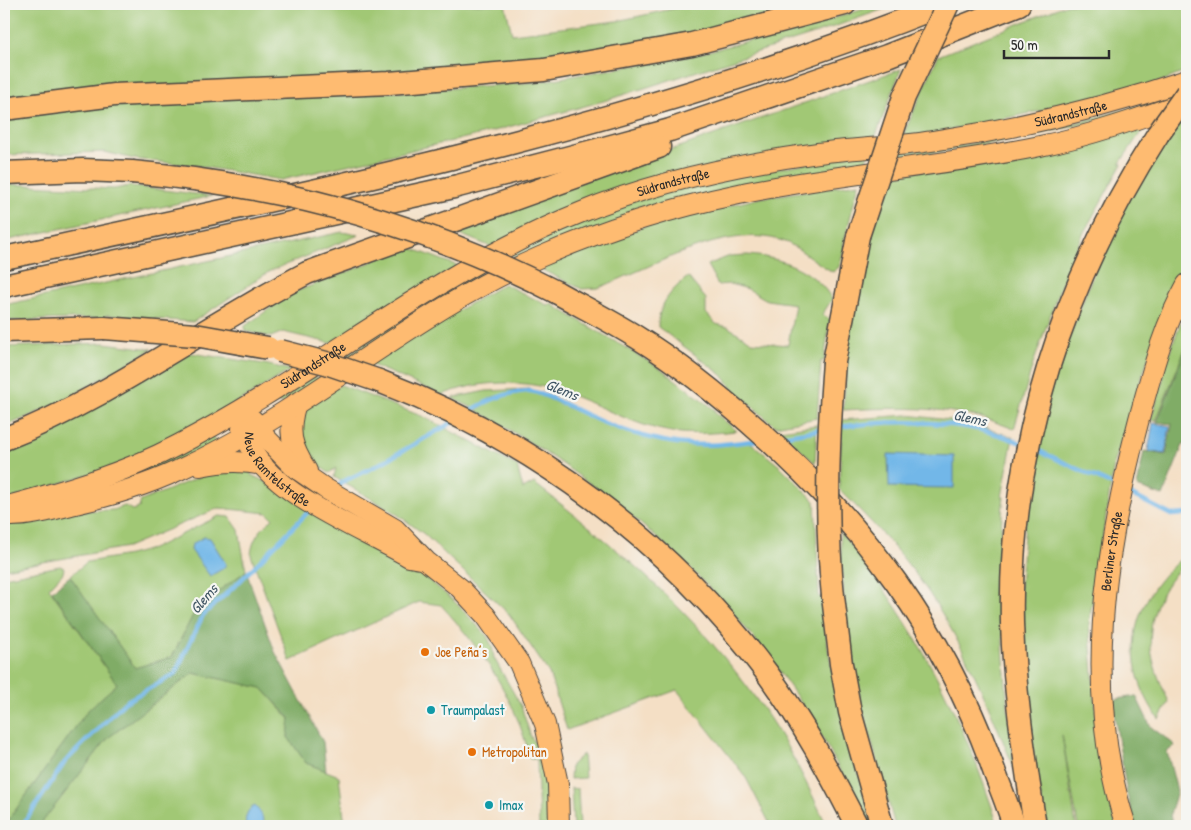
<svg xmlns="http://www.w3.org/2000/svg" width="1191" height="830" font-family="'Patrick Hand',sans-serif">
<rect width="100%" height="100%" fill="#f6f6f2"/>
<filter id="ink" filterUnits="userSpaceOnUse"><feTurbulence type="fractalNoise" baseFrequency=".02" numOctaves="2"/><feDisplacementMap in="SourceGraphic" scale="10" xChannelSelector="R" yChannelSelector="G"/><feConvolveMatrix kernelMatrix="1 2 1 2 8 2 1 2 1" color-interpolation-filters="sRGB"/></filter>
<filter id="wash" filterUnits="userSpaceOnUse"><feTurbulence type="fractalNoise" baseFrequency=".0096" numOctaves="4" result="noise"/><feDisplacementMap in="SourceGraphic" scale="20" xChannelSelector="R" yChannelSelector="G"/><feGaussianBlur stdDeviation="1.12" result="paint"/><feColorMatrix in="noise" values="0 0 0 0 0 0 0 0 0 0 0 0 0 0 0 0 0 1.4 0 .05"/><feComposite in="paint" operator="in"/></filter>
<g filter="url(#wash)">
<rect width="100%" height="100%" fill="#f4dfc5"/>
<g fill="#a1c874" stroke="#667a50">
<polygon points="4,4 505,4 512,34 617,21 695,4 816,4 720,29 512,65 4,102"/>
<polygon points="880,4 898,4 811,35 607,100 483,134 281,180 198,166 134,159 105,152 4,155 4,118 121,102 401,92 537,82 689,56 822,22"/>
<polygon points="1068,4 1187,4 1187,69 1185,72 1136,91 901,140 938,56"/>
<polygon points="901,69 873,143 767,159 494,248 447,229"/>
<path d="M 1164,98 L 1159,105 C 1071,129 984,146 894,159 L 897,151 C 989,146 1077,125 1164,98 Z"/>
<polygon points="1187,107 1187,273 1171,302 1149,355 1114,464 1089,623 1100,763 1116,826 1078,826 1062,735 1076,826 1046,826 1033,753 1019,598 1027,499 1044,404 1115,217"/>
<path d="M 1145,126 L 1120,163 L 1122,164 L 1084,232 L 1061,285 L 1033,364 L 1014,429 C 1001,424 988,419 974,416 C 931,406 887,408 843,410 L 847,364 L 844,363 L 865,249 L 868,249 L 888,177 Z"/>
<polygon points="869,151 864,166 517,258 502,251 656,192"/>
<path d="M 859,183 L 843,246 L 845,246 L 839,267 L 833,272 C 817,264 804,251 788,243 C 731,219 651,268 598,288 L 582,289 L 536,267 L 645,226 L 760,198 Z"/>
<polygon points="4,184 114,189 130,186 212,196 4,241"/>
<polygon points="342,232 359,235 270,271 193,322 106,315 105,318 4,321 4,305"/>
<polygon points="403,245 458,266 330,343 283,332 271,337 245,331 245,326 292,293 365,265"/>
<path d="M 747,255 C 780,257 814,269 832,299 L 822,315 L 830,319 L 824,361 L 821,361 L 817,418 L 775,426 L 734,390 L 722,375 L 658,327 C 658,305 671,290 688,277 L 706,299 L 706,313 L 716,324 L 728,327 L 752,342 L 788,345 L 795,304 L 767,300 L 748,289 L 730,284 L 718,285 L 707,265 L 730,256 Z"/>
<polygon points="478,272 483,274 349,357 345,356"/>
<path d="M 504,284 L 547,305 L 551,304 L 660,368 L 715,410 L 714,412 L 737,431 C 715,433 694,435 672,432 C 633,426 599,404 562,392 C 525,379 478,380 442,395 L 370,364 L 412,337 Z"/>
<polygon points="1187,306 1187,344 1156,421 1151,420 1164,376 1162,373"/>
<polygon points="104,343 152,349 61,402 4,427 4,347"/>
<polygon points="184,352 264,364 291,370 149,455 4,501 4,444"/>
<polygon points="311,376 321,379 281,404 278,402 278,400"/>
<path d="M 341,385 L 424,417 L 517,466 L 523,489 L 534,483 C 617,547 698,616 759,703 C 787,741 807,784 827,826 L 771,826 L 745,776 L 677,690 L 567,730 L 549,673 L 509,614 L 424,534 L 394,512 L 334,477 L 336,468 L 329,473 C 324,469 317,465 313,463 C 299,453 294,426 302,412 C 310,400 329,392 341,385 Z"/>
<polygon points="529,389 493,397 473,408 452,398 486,391"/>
<path d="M 530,391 C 608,424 662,458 750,442 L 782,468 L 815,501 L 819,597 L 822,597 L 828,648 L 838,701 L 873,826 L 868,826 C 846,780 822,733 793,691 C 713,572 599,480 476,410 L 495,398 Z"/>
<path d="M 907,415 L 967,422 L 1013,437 L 1002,497 L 1004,497 C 1000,524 1001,550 1001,577 C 1001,643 1007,706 1015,771 C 989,706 962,638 920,580 C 896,547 868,518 839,489 L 842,420 Z"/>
<polygon points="817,425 815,463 779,430"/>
<polygon points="212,436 216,443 181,461 117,485 115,480"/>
<path d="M 214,471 L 251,471 L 251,475 L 268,483 L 407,561 L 455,602 L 487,636 L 492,646 L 494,658 L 521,706 L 531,737 L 543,754 L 548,781 L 549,826 L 539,826 L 537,759 L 530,759 C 516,698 482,650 441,605 L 419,602 L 290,661 L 251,555 C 252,539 261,528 273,519 L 267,513 L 219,508 L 127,547 L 4,569 L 4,525 L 77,511 L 113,510 L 125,506 L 132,510 L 139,508 L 141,501 Z"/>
<polygon points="219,516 230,517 239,530 246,571 197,607 172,657 135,668 70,576 87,562 129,555 152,549"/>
<path d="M 840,532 C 913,619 964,718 998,826 L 895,826 L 861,703 L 845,615 Z"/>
<path d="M 1187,554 L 1187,562 C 1162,583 1145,621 1152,655 C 1155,671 1162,687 1169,702 L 1159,719 C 1116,659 1131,598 1187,554 Z"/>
<polygon points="60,566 64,568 63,573 49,588 117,684 88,710 4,826 4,577"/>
<polygon points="193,673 262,688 290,719 288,737 306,763 339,776 345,826 39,826 108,738"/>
<polygon points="583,754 585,778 570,779 571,765"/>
<polygon points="571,788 578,789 580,826 573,826"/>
</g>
<g fill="#80ac66" stroke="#566c48">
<polygon points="1187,345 1187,444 1183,445 1163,496 1137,487 1144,451 1166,455 1172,424 1157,422"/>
<polygon points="246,571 275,652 323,742 326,771 306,763 288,737 290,718 262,688 193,673 108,738 39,826 4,826 88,710 117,684 52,591 70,576 135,668 172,657 197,607"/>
<polygon points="1136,696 1151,727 1175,745 1167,752 1177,791 1170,814 1172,826 1135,826 1127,794 1112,700"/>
</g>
<g fill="#72b7e8" stroke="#4e718a">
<polygon points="1153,423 1170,426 1165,454 1148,451"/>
<polygon points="888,454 954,456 954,488 889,487"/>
<polygon points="204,537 210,538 226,564 224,568 210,576 191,550 192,544"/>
<path d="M 255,806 L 261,813 L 265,826 L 246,826 C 244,818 247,809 255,806 Z"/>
</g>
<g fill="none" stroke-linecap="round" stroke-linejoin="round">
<g stroke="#72b7e8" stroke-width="4.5">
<path d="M 468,412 C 487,401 506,392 528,391 C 541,390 587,416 602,422 C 660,445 696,450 758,440"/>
<path d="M 837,427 C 896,419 966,419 1021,443"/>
<polyline points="775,437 824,429"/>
<polyline points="1035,449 1117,487"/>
<polyline points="336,488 344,481 376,466 453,422"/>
<polyline points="1128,493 1171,515 1187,514"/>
<polyline points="22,826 65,762 125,702 175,674 203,615 242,579 311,509"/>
</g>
</g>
</g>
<g filter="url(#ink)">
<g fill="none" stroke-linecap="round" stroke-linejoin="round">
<g stroke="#494642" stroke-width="22">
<g id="major">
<path d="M 296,403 C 287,432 291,446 307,471"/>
<path id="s1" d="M 253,420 C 251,430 247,441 252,450 C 275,496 365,531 409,557 L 420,559"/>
<polyline points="242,429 263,435 294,467 326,489 395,529 426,561 460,588 486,616 519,663 545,724 558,784 559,826"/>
<path d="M 200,466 C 222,461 241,460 263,465"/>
<path id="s2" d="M 4,507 C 63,491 123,474 178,445 C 317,373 437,270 582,212 C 657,181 739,164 818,153 C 856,148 895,147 932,141 C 1020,128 1103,108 1187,80"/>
<path d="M 8,516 C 29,517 51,510 71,505 C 107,497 145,486 179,470 C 306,412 411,313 540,257 C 604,229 670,208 739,194 C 838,173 940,167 1040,146 C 1089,136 1138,119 1186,102"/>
<path id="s3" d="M 1126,826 C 1082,693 1104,552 1139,419 C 1152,372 1163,327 1187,284"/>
</g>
</g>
<g stroke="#494642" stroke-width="25">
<g id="highway">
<polyline points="4,109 114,95 389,83 544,70 692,44 845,4"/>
<polyline points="4,173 83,170 132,172"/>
<path d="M 4,258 C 322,190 642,125 945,4"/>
<polyline points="4,286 454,187 597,150 670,130 887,56 1019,4"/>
<path d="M 556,292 C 583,307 611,321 638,338 C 682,365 722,398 760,432 C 865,526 942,630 991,762 C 998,783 1008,805 1014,826"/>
<polyline points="4,331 104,328"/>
<polyline points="834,362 858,236"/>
<path d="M 379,381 C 533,440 668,540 767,673 C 802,721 830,773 857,826"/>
<path d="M 4,439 C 112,397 204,326 307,273 L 659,147"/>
<polyline points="833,596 841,664 850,712 882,826"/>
<path d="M 1035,826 C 1025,759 1014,691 1012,623 C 1008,447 1064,281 1158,134"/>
</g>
</g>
<use href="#major" stroke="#febb71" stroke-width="20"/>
<use href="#highway" stroke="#febb71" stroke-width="22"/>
<g stroke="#494642" stroke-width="25" stroke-linecap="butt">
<g id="highway-bridge">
<polyline points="1158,134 1187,93"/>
<path d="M 132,172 C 279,185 424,224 556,292"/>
<polyline points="858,236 904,97 948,4"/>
<polyline points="104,328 195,335 268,348"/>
<polyline points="280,351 326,363 379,381"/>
<path d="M 833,596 C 825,518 828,441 834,362"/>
</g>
</g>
<use href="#highway-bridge" stroke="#febb71" stroke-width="22"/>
</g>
</g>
<g fill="#e8710a" stroke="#f6f6f2" stroke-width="2">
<circle cx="425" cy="652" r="5"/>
<circle cx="472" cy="752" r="5"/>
</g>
<g fill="#0f9aa8" stroke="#f6f6f2" stroke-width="2">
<circle cx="431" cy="710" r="5"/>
<circle cx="489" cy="805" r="5"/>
</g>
<g text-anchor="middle" stroke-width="4.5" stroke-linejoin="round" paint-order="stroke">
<g font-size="14" fill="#2b2b2b" stroke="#f6f6f2">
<text dy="5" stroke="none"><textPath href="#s2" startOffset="1152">Südrandstraße</textPath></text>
<text dy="5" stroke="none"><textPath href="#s2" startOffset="748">Südrandstraße</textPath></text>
<text dy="5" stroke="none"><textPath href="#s2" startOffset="342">Südrandstraße</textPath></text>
<text dy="5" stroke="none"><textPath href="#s1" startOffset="61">Neue Ramtelstraße</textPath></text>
<text dy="5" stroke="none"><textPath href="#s3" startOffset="278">Berliner Straße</textPath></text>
</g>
<g font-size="14" fill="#c56008" stroke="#f6f6f2" text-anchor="start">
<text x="435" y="657">Joe Peña’s</text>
<text x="482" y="757">Metropolitan</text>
</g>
<g font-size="14" fill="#0d838f" stroke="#f6f6f2" text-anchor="start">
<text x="441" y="715">Traumpalast</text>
<text x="499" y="810">Imax</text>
</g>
<g font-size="15" font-style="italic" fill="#405564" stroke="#f6f6f2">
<text transform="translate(562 390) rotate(22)" y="5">Glems</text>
<text transform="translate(970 418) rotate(12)" y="5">Glems</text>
<text transform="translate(204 599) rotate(-49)" y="5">Glems</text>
</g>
</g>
<rect width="1191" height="830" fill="none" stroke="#f6f6f2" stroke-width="20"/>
<path d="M1004 50v8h105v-8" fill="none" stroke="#2b2b2b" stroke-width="2.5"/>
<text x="1011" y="50" font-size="15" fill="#2b2b2b" stroke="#f6f6f2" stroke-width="4" paint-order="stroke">50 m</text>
</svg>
